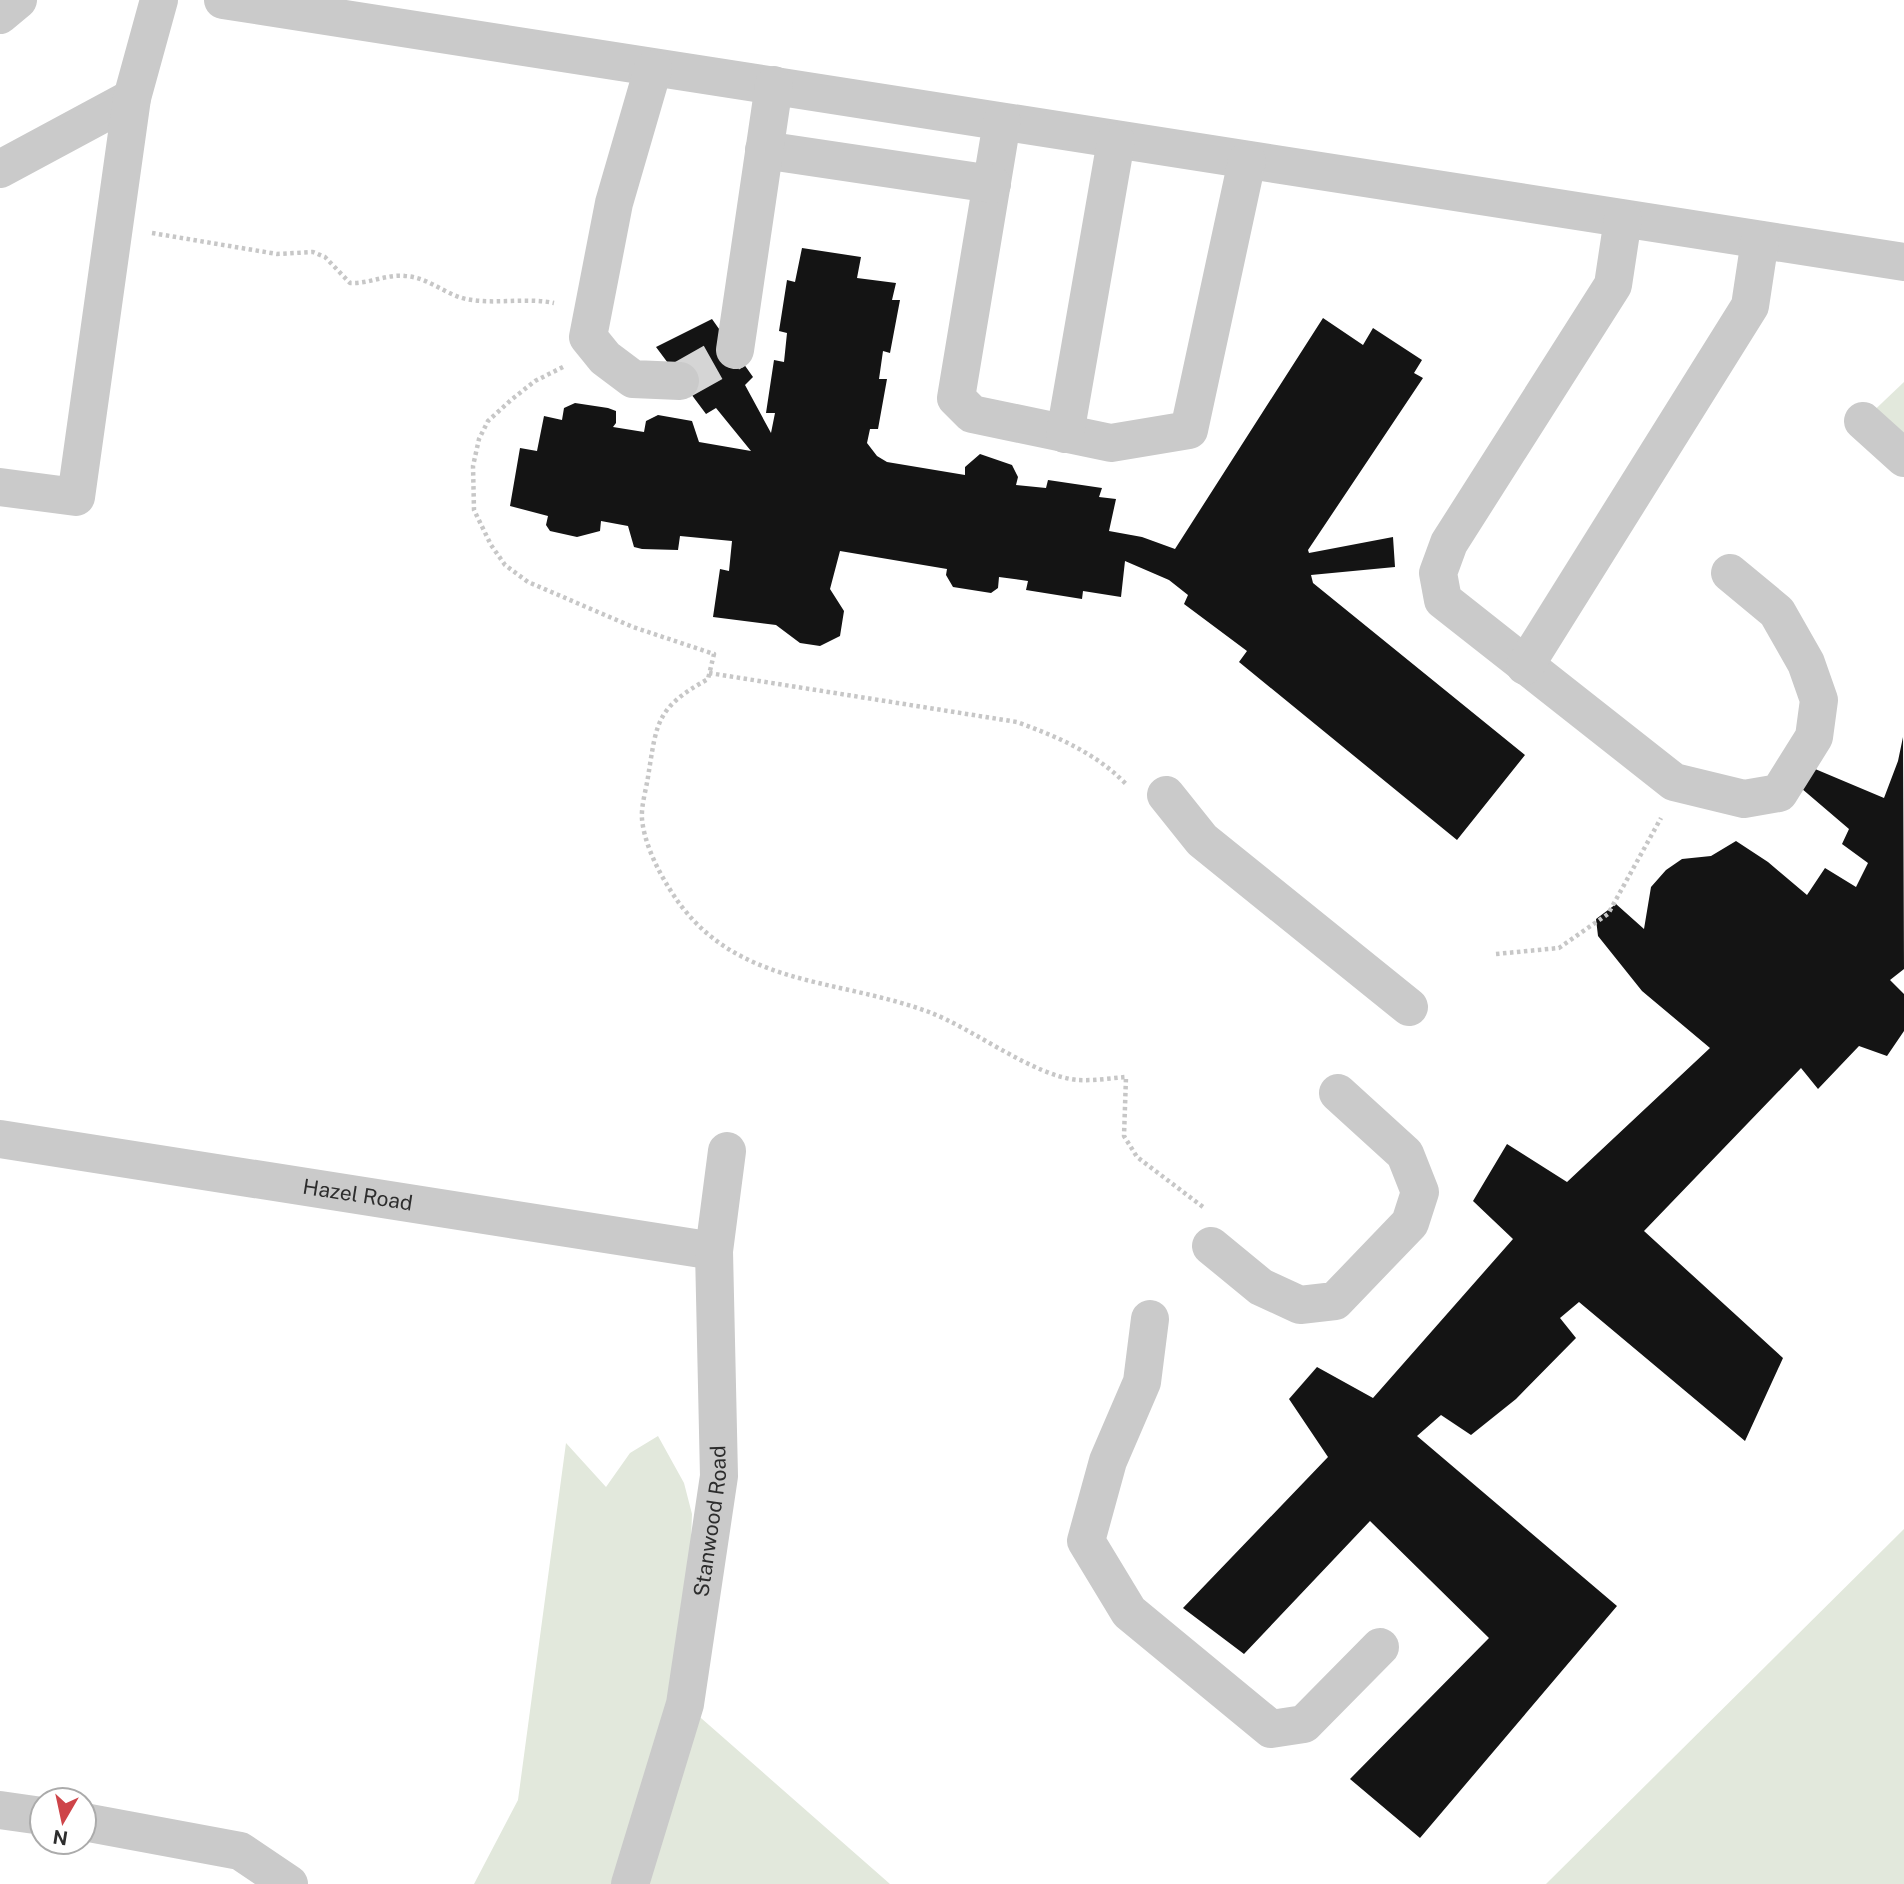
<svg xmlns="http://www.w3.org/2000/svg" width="1904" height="1884" font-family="'Public Sans',sans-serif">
<rect width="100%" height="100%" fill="#fff"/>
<g fill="#e2e8dc">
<polygon points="1904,382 1904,458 1863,421"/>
<polygon points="658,1436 684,1483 692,1514 685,1704 890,1884 474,1884 518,1800 566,1443 606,1487 630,1453"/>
<polygon points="1904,1529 1904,1884 1546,1884"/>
</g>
<g fill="#141414">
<polygon points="802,248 861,257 857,278 896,283 892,300 900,300 890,353 883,351 879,379 887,379 878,429 870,429 867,443 877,456 887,462 965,475 965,467 980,454 1012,465 1018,477 1016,485 1046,488 1048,480 1102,488 1099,497 1116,499 1109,531 1142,537 1175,549 1323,318 1363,345 1373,328 1422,360 1414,373 1423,378 1308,550 1309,553 1393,537 1395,567 1311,575 1313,583 1525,755 1457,840 1239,662 1247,651 1184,604 1188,595 1169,580 1125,561 1121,597 1083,591 1082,599 1026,590 1028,581 999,577 998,588 991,593 953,587 946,575 947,569 840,551 830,589 844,611 840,636 820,646 800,643 776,625 713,617 720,569 729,571 732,541 680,536 678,550 642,549 634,547 628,526 601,521 600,531 577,537 550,531 546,525 548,516 510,506 520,448 537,451 544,416 562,420 564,408 575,403 608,408 616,411 616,423 613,427 644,432 646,421 658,415 692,421 699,442 751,451 716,408 706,414 656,347 712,319 753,377 745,385 771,433 775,413 766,413 774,360 784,362 787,333 779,331 787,280 795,282"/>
<polygon points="1903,737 1904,969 1890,980 1904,994 1904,1031 1887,1056 1859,1046 1818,1089 1801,1068 1644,1231 1783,1358 1745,1441 1579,1302 1560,1318 1576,1338 1516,1399 1471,1435 1441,1415 1417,1436 1617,1606 1420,1838 1350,1779 1489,1638 1370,1521 1244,1654 1183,1608 1328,1457 1289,1399 1317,1367 1373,1398 1513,1239 1473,1201 1507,1144 1567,1182 1710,1048 1642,991 1598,936 1596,919 1616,904 1644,929 1651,887 1666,870 1682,859 1711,856 1736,841 1768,862 1807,895 1825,868 1856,887 1868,863 1842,844 1849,829 1801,788 1808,766 1884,798 1898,761"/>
</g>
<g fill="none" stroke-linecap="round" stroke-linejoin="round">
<polyline stroke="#d5d5d5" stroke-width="38" stroke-dasharray="38 19" stroke-linecap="butt" points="680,381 735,350"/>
<g stroke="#c7c7c7" stroke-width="4.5" stroke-dasharray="3.5 3.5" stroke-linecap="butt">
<path d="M 152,233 L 277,254 L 313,252 L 325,257 L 350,283 C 369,284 386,274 405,276 C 428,277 444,294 466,299 C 495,305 525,297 554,303"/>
<path d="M 563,367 L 535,381 L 511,400 L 488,421 L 479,439 L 473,466 L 474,510 L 491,545 L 505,565 L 528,582 L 633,627 L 714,654 L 708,679 C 656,708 657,721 648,777 C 646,790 641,806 642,819 C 644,842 657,869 669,888 C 730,988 831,976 929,1012 C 974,1029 1033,1076 1078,1080 C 1094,1081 1111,1078 1126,1077 L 1124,1136 L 1137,1157 L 1203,1207"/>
<path d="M 709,673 L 1017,722 C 1058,737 1096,753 1127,785"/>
<polyline points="1496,954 1559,948 1608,914 1661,818"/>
</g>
<g stroke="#cacaca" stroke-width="38">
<polyline points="223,0 1904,262"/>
<polyline points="0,15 18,0"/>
<polyline points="653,69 614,203 588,337 605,358 633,379 680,381"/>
<polyline points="1002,122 956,398 972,414 1111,443 1189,430 1247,161"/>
<polyline points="764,150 992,184"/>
<polyline points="0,169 132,98"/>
<polyline points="1623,219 1613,285 1449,543 1438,573 1443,600 1674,782 1744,799 1779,793 1814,737 1819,700 1806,663 1777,612 1730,573"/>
<polyline points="735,350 774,85"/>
<polyline points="1863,421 1904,458"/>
<polyline points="1065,434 1116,141"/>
<polyline points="0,487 76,497 132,98 159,0"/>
<polyline points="1525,666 1750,306 1760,240"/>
<polyline points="1166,795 1202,840 1409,1007"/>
<path id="s1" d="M 0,1139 L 714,1251"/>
<polyline points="1211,1246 1261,1287 1300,1305 1335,1301 1410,1223 1420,1192 1405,1154 1338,1093"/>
<polyline points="1150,1319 1142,1382 1108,1461 1086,1541 1129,1612 1271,1729 1304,1724 1380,1647"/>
<polyline points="0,1810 42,1816"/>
<polyline points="84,1822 240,1851 289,1884"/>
<path id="s2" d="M 630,1884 L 685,1704 L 719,1476 L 714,1251 L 727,1151"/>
</g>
</g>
<g text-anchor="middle" stroke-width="7" stroke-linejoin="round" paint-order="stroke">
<g font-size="21" fill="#2d2d2d" stroke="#fff">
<text dy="7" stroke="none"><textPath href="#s1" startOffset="362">Hazel Road</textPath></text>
<text dy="7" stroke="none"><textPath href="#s2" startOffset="373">Stanwood Road</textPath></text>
</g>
</g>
<g transform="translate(63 1821) rotate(189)"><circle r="33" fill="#ffffff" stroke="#ababab" stroke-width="2"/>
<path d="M0-5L12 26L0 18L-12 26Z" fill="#ce4449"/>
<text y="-10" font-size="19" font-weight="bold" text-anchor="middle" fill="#2d2d2d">N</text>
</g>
</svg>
